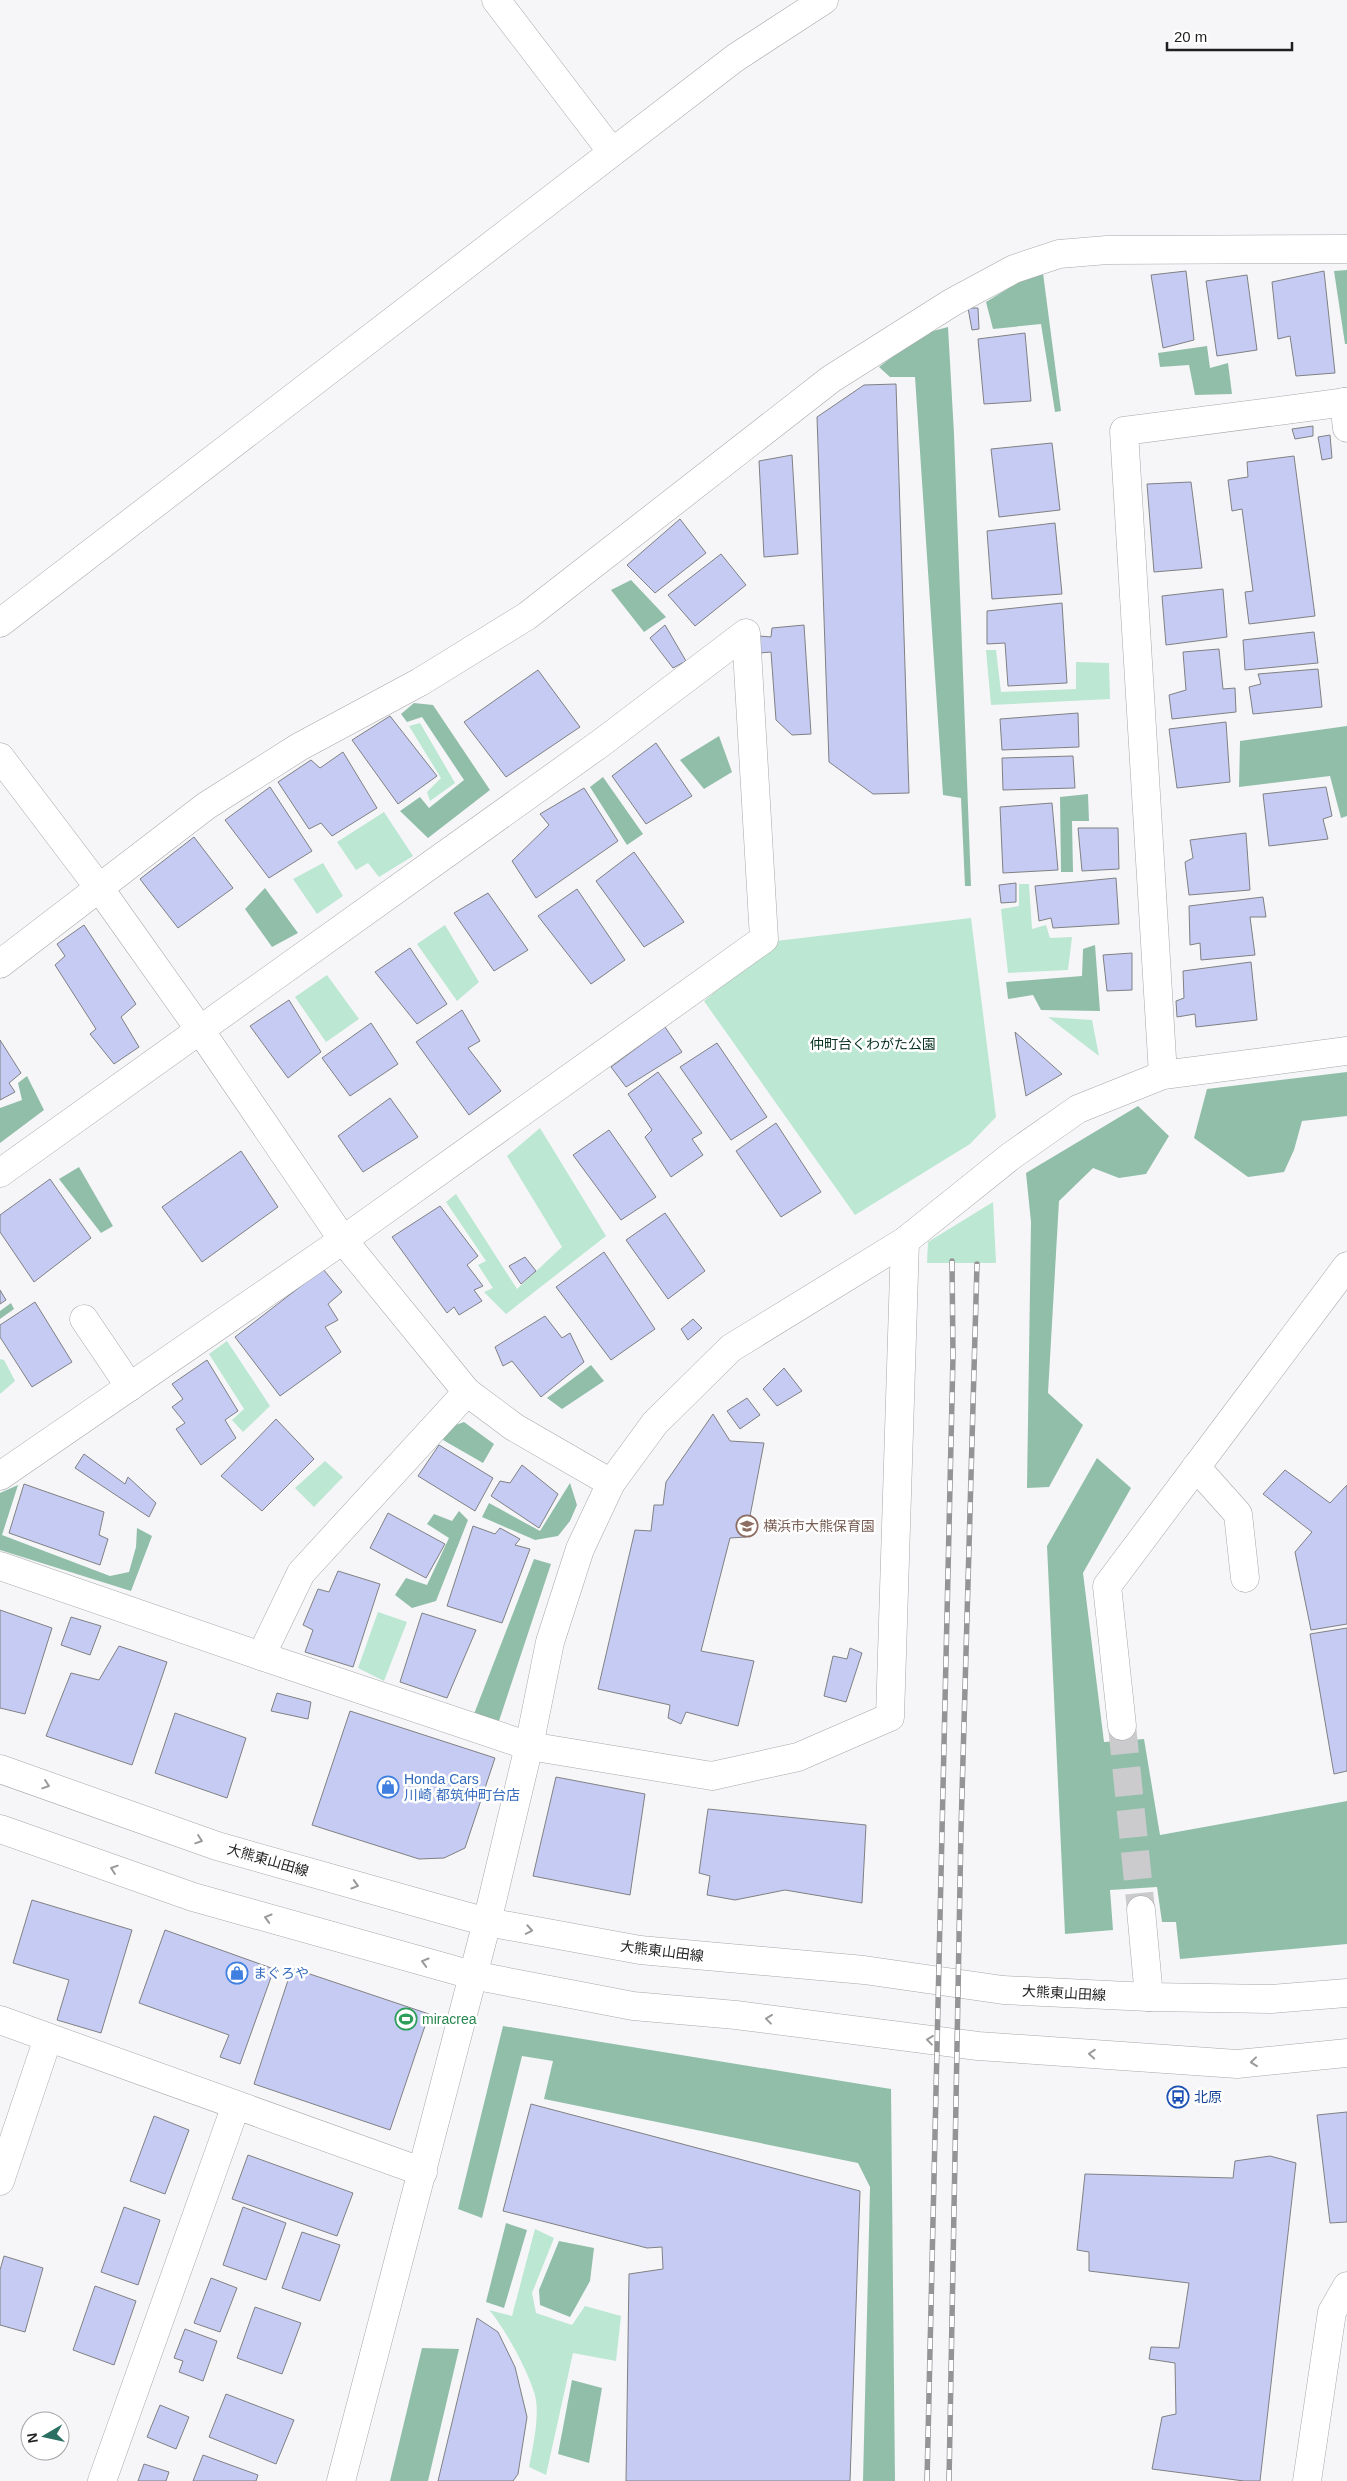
<svg xmlns="http://www.w3.org/2000/svg" width="1347" height="2481" font-family="Helvetica,'Noto Sans JP',sans-serif">
<rect width="100%" height="100%" fill="#f6f6f9"/>
<g fill="#bce7d2">
<polygon points="986,650 996,650 1001,692 1076,689 1076,662 1109,663 1110,699 991,705"/>
<polygon points="420,723 455,783 430,801 427,792 441,778 409,726"/>
<polygon points="384,812 413,856 379,877 368,863 356,870 337,842"/>
<polygon points="323,863 343,896 317,914 293,879"/>
<polygon points="1019,884 1029,884 1032,929 1046,925 1050,938 1072,937 1068,970 1008,973 1001,909 1019,906"/>
<polygon points="971,918 996,1117 970,1144 855,1215 704,1001 776,941"/>
<polygon points="445,925 479,982 457,1001 417,944"/>
<polygon points="327,975 359,1019 326,1042 295,997"/>
<polygon points="1048,1017 1092,1020 1099,1056"/>
<polygon points="540,1128 606,1236 506,1314 484,1292 493,1288 478,1265 486,1261 446,1202 456,1194 517,1289 562,1247 507,1156"/>
<polygon points="993,1202 996,1263 927,1263 928,1242"/>
<polygon points="227,1341 270,1406 243,1432 232,1420 244,1409 209,1354"/>
<polygon points="0,1359 4,1360 15,1381 0,1394"/>
<polygon points="325,1461 343,1477 314,1507 295,1488"/>
<polygon points="378,1612 407,1622 384,1681 358,1668"/>
<path d="M 535,2229 L 554,2238 L 532,2293 L 536,2313 L 572,2325 L 585,2306 L 621,2316 L 616,2361 L 573,2353 L 546,2475 L 529,2467 C 533,2446 540,2415 535,2395 C 528,2371 505,2328 489,2310 L 512,2316 Z"/>
</g>
<g fill="#91bea9">
<polygon points="1347,270 1347,344 1345,344 1334,271"/>
<polygon points="1043,273 1061,411 1055,412 1041,324 993,329 986,302 1017,283"/>
<polygon points="948,327 954,434 971,886 965,886 961,798 943,795 915,377 890,377 879,367 922,334"/>
<polygon points="1207,346 1210,368 1228,363 1232,394 1195,395 1189,365 1160,367 1158,353"/>
<polygon points="631,580 666,617 644,632 611,590"/>
<polygon points="414,703 433,705 490,790 428,838 400,811 420,797 429,808 464,780 422,717 407,722 401,714"/>
<polygon points="1347,726 1347,816 1341,818 1330,776 1239,787 1240,741"/>
<polygon points="719,736 732,772 704,789 680,760"/>
<polygon points="603,777 643,834 627,845 590,787"/>
<polygon points="1088,794 1089,821 1072,821 1073,872 1061,872 1060,797"/>
<polygon points="265,888 298,933 272,947 245,909"/>
<polygon points="1095,945 1100,1011 1041,1010 1033,995 1008,999 1006,982 1082,976 1083,949"/>
<polygon points="1347,1072 1347,1116 1302,1121 1294,1150 1284,1172 1248,1177 1194,1138 1207,1089"/>
<polygon points="27,1076 44,1110 0,1143 0,1108 22,1100 18,1083"/>
<polygon points="1138,1106 1169,1136 1146,1174 1119,1178 1093,1168 1059,1201 1048,1393 1083,1425 1049,1487 1027,1488 1031,1222 1026,1173"/>
<polygon points="79,1167 113,1226 101,1233 59,1179"/>
<polygon points="11,1303 14,1309 0,1319 0,1311"/>
<polygon points="591,1365 604,1381 562,1409 547,1398"/>
<polygon points="464,1422 494,1444 483,1463 443,1440 450,1427"/>
<polygon points="1097,1458 1131,1488 1083,1573 1104,1742 1144,1739 1160,1835 1347,1801 1347,1944 1180,1959 1176,1922 1162,1922 1157,1887 1110,1890 1113,1930 1065,1934 1047,1546"/>
<polygon points="570,1483 577,1505 570,1521 558,1536 535,1540 482,1517 489,1503 540,1531"/>
<polygon points="18,1485 2,1535 110,1576 129,1572 136,1547 137,1528 152,1536 131,1591 0,1550 0,1493"/>
<polygon points="459,1511 468,1520 436,1601 412,1608 395,1595 406,1578 427,1585 449,1538 427,1524 434,1514 452,1521"/>
<polygon points="534,1559 551,1564 499,1721 474,1714"/>
<polygon points="503,2026 891,2089 895,2481 863,2481 870,2187 858,2163 544,2099 553,2061 522,2056 482,2218 458,2209"/>
<polygon points="506,2223 527,2230 504,2308 486,2302"/>
<polygon points="559,2241 594,2248 590,2281 570,2317 540,2305 539,2290"/>
<polygon points="422,2348 459,2349 428,2481 390,2481"/>
<polygon points="572,2380 602,2388 589,2463 558,2454"/>
</g>
<g fill="#c5cbf3" stroke="#808183">
<polygon points="1186,271 1194,340 1163,348 1151,275"/>
<polygon points="1324,271 1335,373 1296,376 1290,336 1278,339 1272,282"/>
<polygon points="1247,275 1257,350 1217,356 1206,281"/>
<polygon points="968,308 978,308 979,329 972,330"/>
<polygon points="1025,333 1031,401 984,404 978,339"/>
<polygon points="896,384 909,793 873,794 829,762 817,417 864,385"/>
<polygon points="1313,426 1313,436 1295,439 1292,429"/>
<polygon points="1330,435 1332,458 1322,460 1318,437"/>
<polygon points="1052,443 1060,510 999,517 991,449"/>
<polygon points="792,455 798,554 764,557 759,461"/>
<polygon points="1294,456 1315,616 1249,624 1245,592 1253,591 1242,509 1232,511 1228,480 1248,477 1247,462"/>
<polygon points="1191,482 1202,568 1154,572 1147,484"/>
<polygon points="680,519 706,553 655,593 627,565"/>
<polygon points="1055,523 1062,594 992,599 987,531"/>
<polygon points="721,554 746,585 695,626 668,595"/>
<polygon points="1223,589 1227,637 1166,645 1162,596"/>
<polygon points="1062,603 1067,683 1008,686 1005,643 987,644 987,611"/>
<polygon points="665,625 686,661 673,668 650,638"/>
<polygon points="804,625 811,734 792,735 776,720 771,652 760,653 759,636 771,637 772,628"/>
<polygon points="1314,632 1318,663 1245,670 1243,640"/>
<polygon points="1219,649 1223,689 1235,688 1236,712 1172,719 1169,695 1186,690 1183,652"/>
<polygon points="1318,669 1322,707 1253,714 1249,687 1261,684 1258,674"/>
<polygon points="538,670 580,727 506,777 464,722"/>
<polygon points="1078,713 1079,747 1002,750 1000,719"/>
<polygon points="390,716 437,776 398,804 352,740"/>
<polygon points="1226,722 1230,782 1177,788 1169,729"/>
<polygon points="656,743 692,796 646,824 612,776"/>
<polygon points="343,752 377,808 332,836 321,823 309,829 278,782 311,760 320,768"/>
<polygon points="1073,756 1075,788 1003,790 1002,758"/>
<polygon points="270,787 312,851 269,878 225,820"/>
<polygon points="1326,787 1332,816 1323,819 1328,839 1269,846 1263,794"/>
<polygon points="584,788 618,841 536,898 512,861 549,825 540,814"/>
<polygon points="1052,803 1058,870 1003,873 1000,807"/>
<polygon points="1078,828 1118,828 1119,869 1082,871"/>
<polygon points="1246,833 1250,890 1189,895 1185,862 1193,858 1190,840"/>
<polygon points="194,837 233,888 178,928 140,879"/>
<polygon points="634,852 684,922 644,947 596,881"/>
<polygon points="1116,878 1119,924 1053,928 1051,918 1039,921 1035,886"/>
<polygon points="1016,883 1016,902 1001,903 999,885"/>
<polygon points="577,889 625,960 591,984 538,916"/>
<polygon points="488,893 528,950 494,971 454,913"/>
<polygon points="1263,897 1266,917 1250,917 1255,955 1201,960 1200,943 1190,945 1189,906"/>
<polygon points="84,925 136,1004 121,1017 139,1047 114,1064 90,1034 96,1029 55,965 65,956 57,944"/>
<polygon points="410,948 447,1004 417,1024 375,972"/>
<polygon points="1132,953 1132,990 1107,991 1103,955"/>
<polygon points="1251,962 1257,1020 1196,1027 1195,1014 1177,1017 1176,1001 1184,998 1183,971"/>
<polygon points="289,1000 321,1052 288,1078 250,1026"/>
<polygon points="462,1010 480,1041 468,1048 501,1091 469,1115 416,1042"/>
<polygon points="371,1023 398,1064 350,1096 322,1058"/>
<polygon points="665,1027 682,1052 626,1087 611,1067"/>
<polygon points="1015,1032 1062,1074 1026,1096"/>
<polygon points="0,1040 21,1073 9,1083 15,1092 0,1100"/>
<polygon points="717,1043 767,1117 731,1140 680,1067"/>
<polygon points="658,1072 702,1133 692,1139 703,1155 671,1177 645,1137 652,1130 628,1094"/>
<polygon points="390,1098 418,1137 363,1172 338,1136"/>
<polygon points="776,1123 821,1192 781,1217 736,1151"/>
<polygon points="609,1130 656,1197 621,1220 573,1155"/>
<polygon points="241,1151 278,1207 202,1262 162,1207"/>
<polygon points="50,1179 91,1238 34,1282 0,1232 0,1215"/>
<polygon points="440,1206 478,1256 467,1265 483,1286 474,1290 482,1301 459,1315 454,1307 447,1313 392,1237"/>
<polygon points="665,1213 705,1271 668,1299 626,1240"/>
<polygon points="604,1252 655,1329 611,1360 556,1287"/>
<polygon points="525,1257 536,1271 521,1284 509,1266"/>
<polygon points="323,1269 342,1292 328,1304 338,1320 325,1327 341,1352 280,1396 235,1337"/>
<polygon points="0,1290 6,1300 0,1304"/>
<polygon points="35,1302 72,1362 32,1387 0,1337 0,1325"/>
<polygon points="545,1316 562,1338 570,1333 584,1362 541,1397 512,1361 503,1366 495,1347"/>
<polygon points="693,1319 702,1328 688,1340 681,1329"/>
<polygon points="207,1360 238,1411 225,1420 236,1438 201,1465 176,1429 185,1423 172,1407 183,1399 172,1384"/>
<polygon points="784,1368 802,1391 777,1406 763,1389"/>
<polygon points="747,1398 760,1415 740,1429 727,1411"/>
<polygon points="713,1414 730,1441 764,1443 746,1537 730,1538 701,1651 754,1661 738,1726 686,1712 681,1724 668,1718 670,1705 598,1689 635,1530 651,1531 654,1505 663,1505 666,1482"/>
<polygon points="276,1419 314,1459 262,1511 221,1476"/>
<polygon points="439,1445 493,1478 475,1511 418,1476"/>
<polygon points="84,1454 125,1484 128,1477 156,1503 149,1517 75,1468"/>
<polygon points="522,1465 558,1494 539,1528 491,1496 500,1481 510,1483"/>
<polygon points="1285,1470 1330,1503 1347,1485 1347,1624 1311,1630 1295,1552 1312,1532 1263,1494"/>
<polygon points="24,1484 104,1512 99,1535 108,1539 100,1565 9,1533"/>
<polygon points="388,1513 445,1544 426,1578 370,1548"/>
<polygon points="473,1526 495,1534 500,1528 520,1539 515,1545 530,1549 502,1623 447,1606"/>
<polygon points="338,1571 380,1584 353,1667 305,1652 313,1630 303,1625 318,1589 329,1592"/>
<polygon points="0,1610 52,1628 25,1714 0,1708"/>
<polygon points="422,1613 476,1630 447,1698 400,1682"/>
<polygon points="71,1617 101,1626 90,1655 61,1645"/>
<polygon points="1347,1628 1347,1771 1334,1774 1310,1634"/>
<polygon points="119,1646 167,1662 132,1765 46,1736 71,1673 99,1680"/>
<polygon points="850,1648 862,1653 846,1702 824,1696 833,1656 847,1659"/>
<polygon points="277,1693 311,1702 308,1719 271,1711"/>
<polygon points="350,1711 495,1758 465,1848 444,1858 419,1859 312,1825"/>
<polygon points="175,1713 246,1738 227,1798 155,1773"/>
<polygon points="556,1777 645,1794 630,1895 533,1876"/>
<polygon points="708,1809 866,1825 862,1903 785,1890 735,1900 707,1895 710,1876 699,1873"/>
<polygon points="32,1900 132,1930 101,2033 57,2020 69,1980 13,1963"/>
<polygon points="165,1930 274,1969 240,2064 220,2057 229,2035 139,2003"/>
<polygon points="292,1968 429,2014 390,2130 254,2084"/>
<polygon points="531,2104 860,2191 850,2481 626,2481 629,2274 663,2269 662,2247 647,2248 503,2211"/>
<polygon points="1347,2112 1347,2222 1330,2223 1317,2115"/>
<polygon points="154,2116 189,2130 165,2194 130,2181"/>
<polygon points="248,2155 353,2193 337,2236 232,2199"/>
<polygon points="1270,2156 1296,2163 1260,2481 1244,2481 1152,2469 1162,2417 1176,2414 1175,2363 1149,2359 1151,2347 1179,2348 1189,2283 1089,2271 1089,2252 1077,2250 1085,2174 1233,2178 1235,2161"/>
<polygon points="124,2207 160,2220 138,2285 101,2272"/>
<polygon points="243,2207 286,2223 266,2280 223,2265"/>
<polygon points="302,2232 340,2245 320,2301 282,2288"/>
<polygon points="4,2256 43,2268 25,2332 0,2325 0,2270"/>
<polygon points="211,2278 237,2288 220,2332 194,2323"/>
<polygon points="95,2286 136,2301 114,2365 73,2350"/>
<polygon points="255,2307 301,2323 282,2374 237,2358"/>
<polygon points="477,2318 498,2332 515,2367 527,2417 518,2474 513,2481 438,2481"/>
<polygon points="185,2329 217,2341 203,2381 179,2372 183,2361 174,2358"/>
<polygon points="226,2394 294,2420 276,2464 209,2437"/>
<polygon points="160,2405 189,2417 176,2449 147,2437"/>
<polygon points="203,2455 258,2475 256,2481 193,2481"/>
<polygon points="144,2464 169,2472 166,2481 138,2481"/>
</g>
<g fill="none" stroke-linecap="round" stroke-linejoin="round">
<polyline stroke="#cbcbce" stroke-width="28" stroke-dasharray="28 14" stroke-linecap="butt" points="1122,1726 1141,1910"/>
<g stroke="#a7a8aa" stroke-width="29">
<g id="minor">
<polyline points="496,0 612,152"/>
<polyline points="1344,402 1347,428"/>
<polyline points="0,623 735,58 824,0"/>
<polyline points="0,757 100,889 200,1030 343,1240 467,1392 514,1427 611,1483"/>
<polyline points="0,964 206,806 299,747 420,682 527,616 831,379 951,303 1014,269 1059,254 1107,250 1347,249"/>
<polyline points="1163,1075 1124,431 1347,402"/>
<polyline points="0,1173 601,743 746,633 764,939 343,1240 0,1476"/>
<polyline points="84,1319 130,1387"/>
<polyline points="1196,1467 1238,1514 1245,1578"/>
<polyline points="0,1566 261,1656 301,1573 467,1392"/>
<polyline points="261,1656 529,1746 712,1776 798,1757 890,1717 905,1241"/>
<polyline points="1122,1726 1107,1586 1347,1266"/>
<polyline points="0,1769 217,1846 440,1909 487,1922 640,1950 864,1970 1003,1990 1149,1997 1271,1999 1347,1993"/>
<polyline points="0,1829 193,1897 472,1975 633,2006 736,2015 978,2046 1237,2064 1347,2053"/>
<polyline points="1141,1910 1149,1997"/>
<polyline points="0,2020 423,2172"/>
<polyline points="0,2181 48,2038"/>
<polyline points="102,2481 236,2105"/>
<polyline points="341,2481 487,1922 529,1746 550,1642 580,1549 611,1483 655,1423 731,1348 905,1241 1011,1156 1078,1109 1163,1075 1347,1051"/>
<polyline points="1307,2481 1332,2312 1347,2286"/>
</g>
</g>
<use href="#minor" stroke="#fff" stroke-width="28"/>
<g stroke="#949496" stroke-width="5.5">
<g id="rail">
<polyline points="927,2481 953,1356 952,1261"/>
<polyline points="949,2481 961,1830 977,1264"/>
</g>
</g>
<use href="#rail" stroke="#fff" stroke-width="4" stroke-dasharray="11" stroke-linecap="butt"/>
</g>
<defs><path id="oneway-chevron" d="M-2-3.5L2.5 0L-2 3.5" fill="none" stroke-width="1.6" stroke-linecap="round" stroke-linejoin="round" transform="scale(1.25)"/></defs>
<g stroke="#9a9a9b">
<use href="#oneway-chevron" transform="translate(46 1785) rotate(19)"/>
<use href="#oneway-chevron" transform="translate(199 1840) rotate(19)"/>
<use href="#oneway-chevron" transform="translate(114 1869) rotate(-161)"/>
<use href="#oneway-chevron" transform="translate(355 1885) rotate(16)"/>
<use href="#oneway-chevron" transform="translate(268 1918) rotate(-164)"/>
<use href="#oneway-chevron" transform="translate(529 1930) rotate(10)"/>
<use href="#oneway-chevron" transform="translate(425 1962) rotate(-164)"/>
<use href="#oneway-chevron" transform="translate(769 2019) rotate(-173)"/>
<use href="#oneway-chevron" transform="translate(930 2040) rotate(-173)"/>
<use href="#oneway-chevron" transform="translate(1092 2054) rotate(-176)"/>
<use href="#oneway-chevron" transform="translate(1254 2062) rotate(174)"/>
</g>
<defs>
<g id="school-ring" transform="scale(1.125)"><circle r="9.5" fill="#fff" stroke="#8d6e63" stroke-width="1.5"/><path d="M0-5L7-2L0 1L-7-2ZM-4 1L0 2.5L4 1V4Q0 6-4 4Z" fill="#8d6e63"/></g>
<g id="shop-ring" transform="scale(1.125)"><circle r="9.5" fill="#fff" stroke="#3f7fe0" stroke-width="1.5"/><path d="M-5-2.5h2.3a2.7 3.5 0 0 1 5.4 0H5L5.5 6h-11ZM-1.5-2.5h3a1.5 2.3 0 0 0-3 0Z" fill="#3f7fe0"/></g>
<g id="stadium-ring" transform="scale(1.125)"><circle r="9.5" fill="#fff" stroke="#2e9e5b" stroke-width="1.5"/><path d="M0-5a6.5 5 0 1 0 0 10a6.5 5 0 1 0 0-10ZM-3.5-1.8h7v3.6h-7Z" fill="#2e9e5b"/></g>
<g id="bus-ring" transform="scale(1.125)"><circle r="9.5" fill="#fff" stroke="#1a4fb4" stroke-width="1.5"/><path d="M-5-6H5V4H4V6H2V4H-2V6H-4V4H-5ZM-3.5-4V0h7V-4ZM-3.5 1.2v1.5H-2V1.2ZM2 1.2v1.5H3.5V1.2Z" fill="#1a4fb4"/></g>
</defs>
<g fill-rule="evenodd">
<use href="#school-ring" x="747" y="1526"/>
<use href="#shop-ring" x="388" y="1787"/>
<use href="#shop-ring" x="237" y="1973"/>
<use href="#stadium-ring" x="406" y="2019"/>
<use href="#bus-ring" x="1178" y="2097"/>
</g>
<g text-anchor="middle" stroke-width="5" stroke-linejoin="round" paint-order="stroke">
<g font-size="14" fill="#093122" stroke="#fff">
<text x="873" y="1049">仲町台くわがた公園</text>
</g>
<g font-size="14" fill="#785e54" stroke="#fff" text-anchor="start">
<text x="763" y="1531">横浜市大熊保育園</text>
</g>
<g font-size="14" fill="#366cbe" stroke="#fff" text-anchor="start">
<text x="404" y="1784">Honda Cars<tspan x="404" dy="16">川崎 都筑仲町台店</tspan></text>
<text x="253" y="1978">まぐろや</text>
</g>
<g font-size="14" fill="#1f1f20" stroke="#fff">
<text transform="translate(268 1860) rotate(16)" y="5">大熊東山田線</text>
<text transform="translate(662 1951) rotate(7)" y="5">大熊東山田線</text>
<text transform="translate(1064 1993) rotate(3)" y="5">大熊東山田線</text>
</g>
<g font-size="14" fill="#27864d" stroke="#fff" text-anchor="start">
<text x="422" y="2024">miracrea</text>
</g>
<g font-size="14" fill="#164399" stroke="#fff" text-anchor="start">
<text x="1194" y="2102">北原</text>
</g>
</g>
<g transform="translate(45 2436) rotate(261)"><circle r="24" fill="#ffffff" stroke="#a5a5a6"/>
<path d="M0-4L9 19L0 12L-9 19Z" fill="#2a6f62"/>
<text y="-8" font-size="14" font-weight="bold" text-anchor="middle" fill="#1f1f20">N</text>
</g>
<path d="M1167 42v8h125v-8" fill="none" stroke="#1f1f20" stroke-width="2.5"/>
<text x="1174" y="42" font-size="15" fill="#1f1f20" stroke="#ffffff" stroke-width="4" paint-order="stroke">20 m</text>
</svg>
